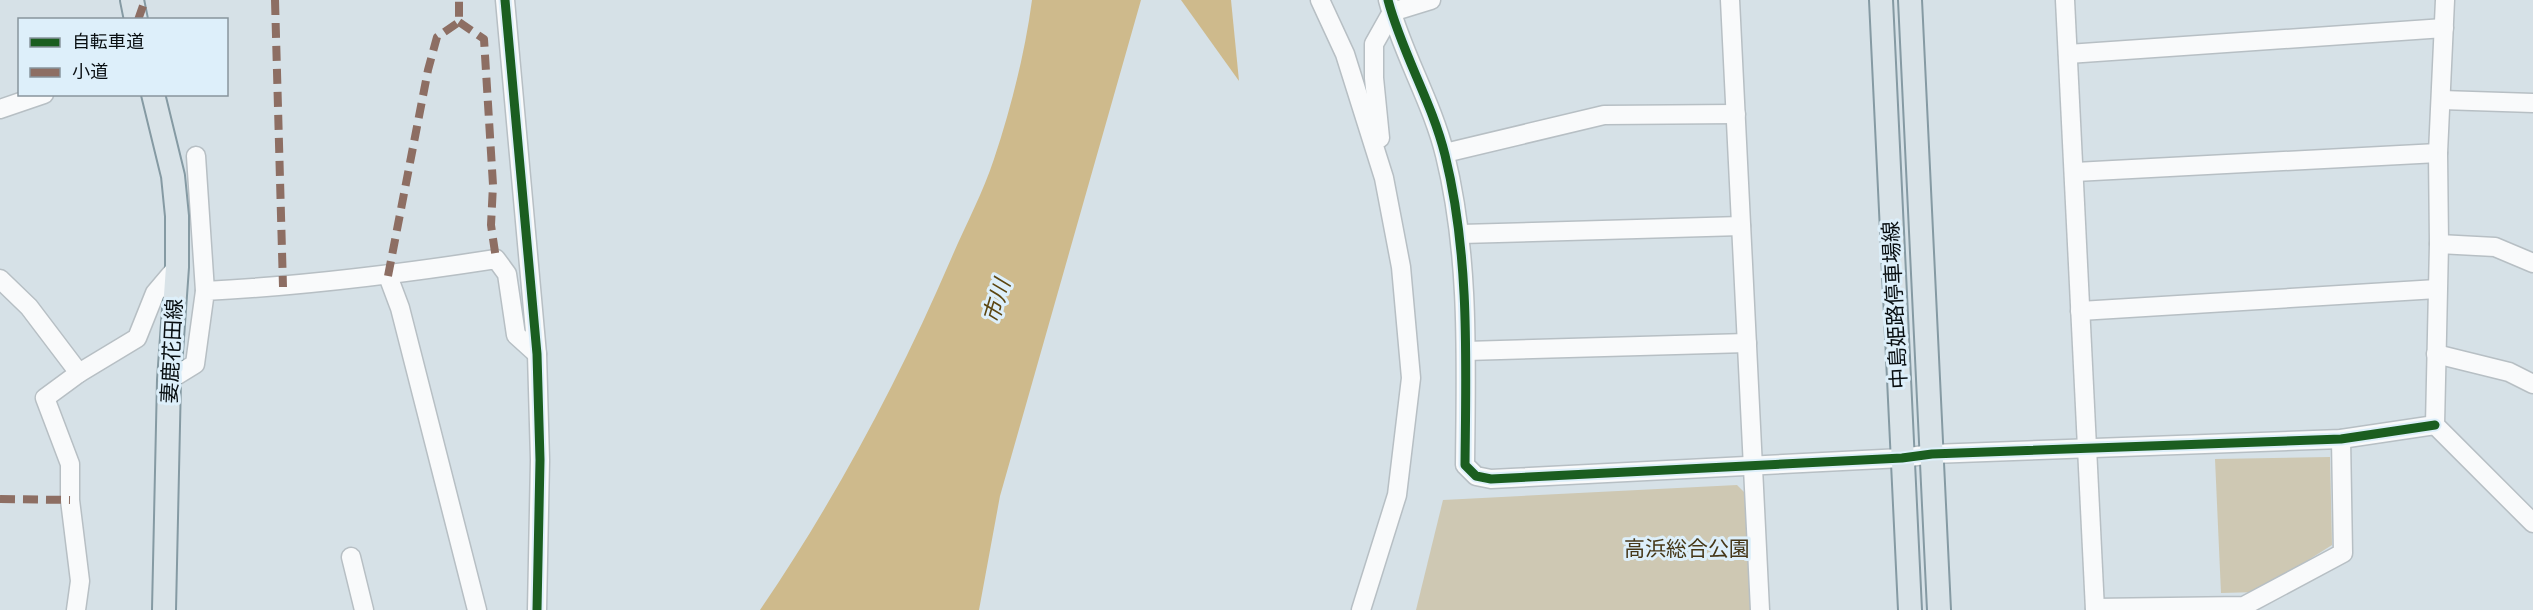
<svg xmlns="http://www.w3.org/2000/svg" width="2533" height="610" font-family="'DM Sans','Noto Sans JP',sans-serif">
<rect width="100%" height="100%" fill="#d6e1e7"/>
<g fill="#cec8b3">
<polygon points="2330,457 2332,545 2258,592 2221,593 2215,459"/>
<polygon points="1737,485 1745,493 1751,610 1416,610 1443,500"/>
</g>
<g fill="#ceba8c">
<path d="M 1032,0 L 1141,0 L 1000,496 L 979,610 L 760,610 C 835,500 898,382 951,259 C 965,226 983,193 994,159 C 1011,108 1025,53 1032,0 Z"/>
<polygon points="1181,0 1231,0 1239,81"/>
</g>
<g fill="none" stroke-linecap="round" stroke-linejoin="round">
<g stroke="#b7bfc4" stroke-width="21">
<g id="minor">
<polyline points="505,0 537,354 540,460 537,610"/>
<polyline points="1320,0 1345,54 1384,178 1401,267 1411,378 1397,495 1361,610"/>
<path d="M 1388,0 C 1402,53 1432,102 1445,155 C 1470,256 1466,362 1465,465 L 1476,476 L 1491,479 L 1902,458 L 1932,454 L 2341,439 L 2435,425"/>
<polyline points="1730,0 1760,610"/>
<polyline points="2065,0 2095,610"/>
<polyline points="2445,0 2438,153 2439,244 2435,425 2533,523"/>
<polyline points="2068,54 2444,28"/>
<polyline points="2442,100 2533,103"/>
<polyline points="0,109 44,94"/>
<polyline points="1380,138 1374,78 1374,44 1392,12 1431,0"/>
<polyline points="1445,153 1604,115 1736,114"/>
<polyline points="196,156 205,291"/>
<polyline points="2075,172 2438,153"/>
<polyline points="1461,234 1741,226"/>
<polyline points="2439,244 2495,247 2533,263"/>
<polyline points="388,276 400,308 477,610"/>
<polyline points="0,279 29,307 79,373"/>
<polyline points="2080,311 2437,289"/>
<polyline points="1466,351 1747,343"/>
<polyline points="2436,354 2509,372 2533,384"/>
<path d="M 169,380 L 195,364 L 205,291 C 303,286 399,274 496,259 L 507,274 L 516,335 L 537,354"/>
<polyline points="351,557 364,610"/>
<polyline points="2095,608 2244,606 2343,553 2341,439"/>
<polyline points="76,610 80,581 70,500 70,464 45,398 79,373 137,338 155,293 177,267"/>
</g>
</g>
<g stroke="#859aa3" stroke-width="26">
<g id="major">
<polyline points="132,0 136,20"/>
<polyline points="1881,0 1910,610"/>
<polyline points="1910,0 1939,610"/>
<polyline points="153,94 173,176 177,216 177,267 169,380 164,610"/>
</g>
</g>
<use href="#minor" stroke="#f9fafb" stroke-width="18"/>
<use href="#major" stroke="#d9e3e8" stroke-width="22"/>
<g stroke="#8d6e63" stroke-width="8" stroke-dasharray="15 8" stroke-linecap="butt">
<polyline points="275,0 283,287"/>
<polyline points="138,20 145,0"/>
<polyline points="459,22 484,39 493,185 491,225 496,259"/>
<polyline points="388,276 428,70 437,37 459,22 459,0"/>
<polyline points="0,499 70,500"/>
</g>
<g stroke="#ddeffa" stroke-width="13">
<g id="cycleway">
<polyline points="505,0 537,354 540,460 537,610"/>
<path d="M 1388,0 C 1402,53 1432,102 1445,155 C 1470,256 1466,362 1465,465 L 1476,476 L 1491,479 L 1902,458 L 1932,454 L 2341,439 L 2435,425"/>
</g>
</g>
<use href="#cycleway" stroke="#1b5e20" stroke-width="9"/>
</g>
<g text-anchor="middle" stroke-width="6" stroke-linejoin="round" paint-order="stroke">
<g font-size="21" fill="#080e11" stroke="#ddeffa">
<text transform="translate(1895 305) rotate(-93)" y="7">中島姫路停車場線</text>
<text transform="translate(172 351) rotate(-87)" y="7">妻鹿花田線</text>
</g>
<g font-size="21" fill="#453718" stroke="#ddeffa">
<text x="1687" y="556">高浜総合公園</text>
</g>
<g font-size="22" font-style="italic" fill="#5c4610" stroke="#ddeffa">
<text transform="translate(996 301) rotate(-73)" y="8">市川</text>
</g>
</g>
<rect x="18" y="18" width="210" height="78" fill="#ddeffa" stroke="#88959d" stroke-width="1.5"/>
<rect x="30" y="38" width="30" height="9" fill="#1b5e20" stroke="#88959d" stroke-width="1.5"/>
<text x="72" y="48" font-size="18" fill="#080e11">自転車道</text>
<rect x="30" y="68" width="30" height="9" fill="#8d6e63" stroke="#88959d" stroke-width="1.5"/>
<text x="72" y="78" font-size="18" fill="#080e11">小道</text>
</svg>
